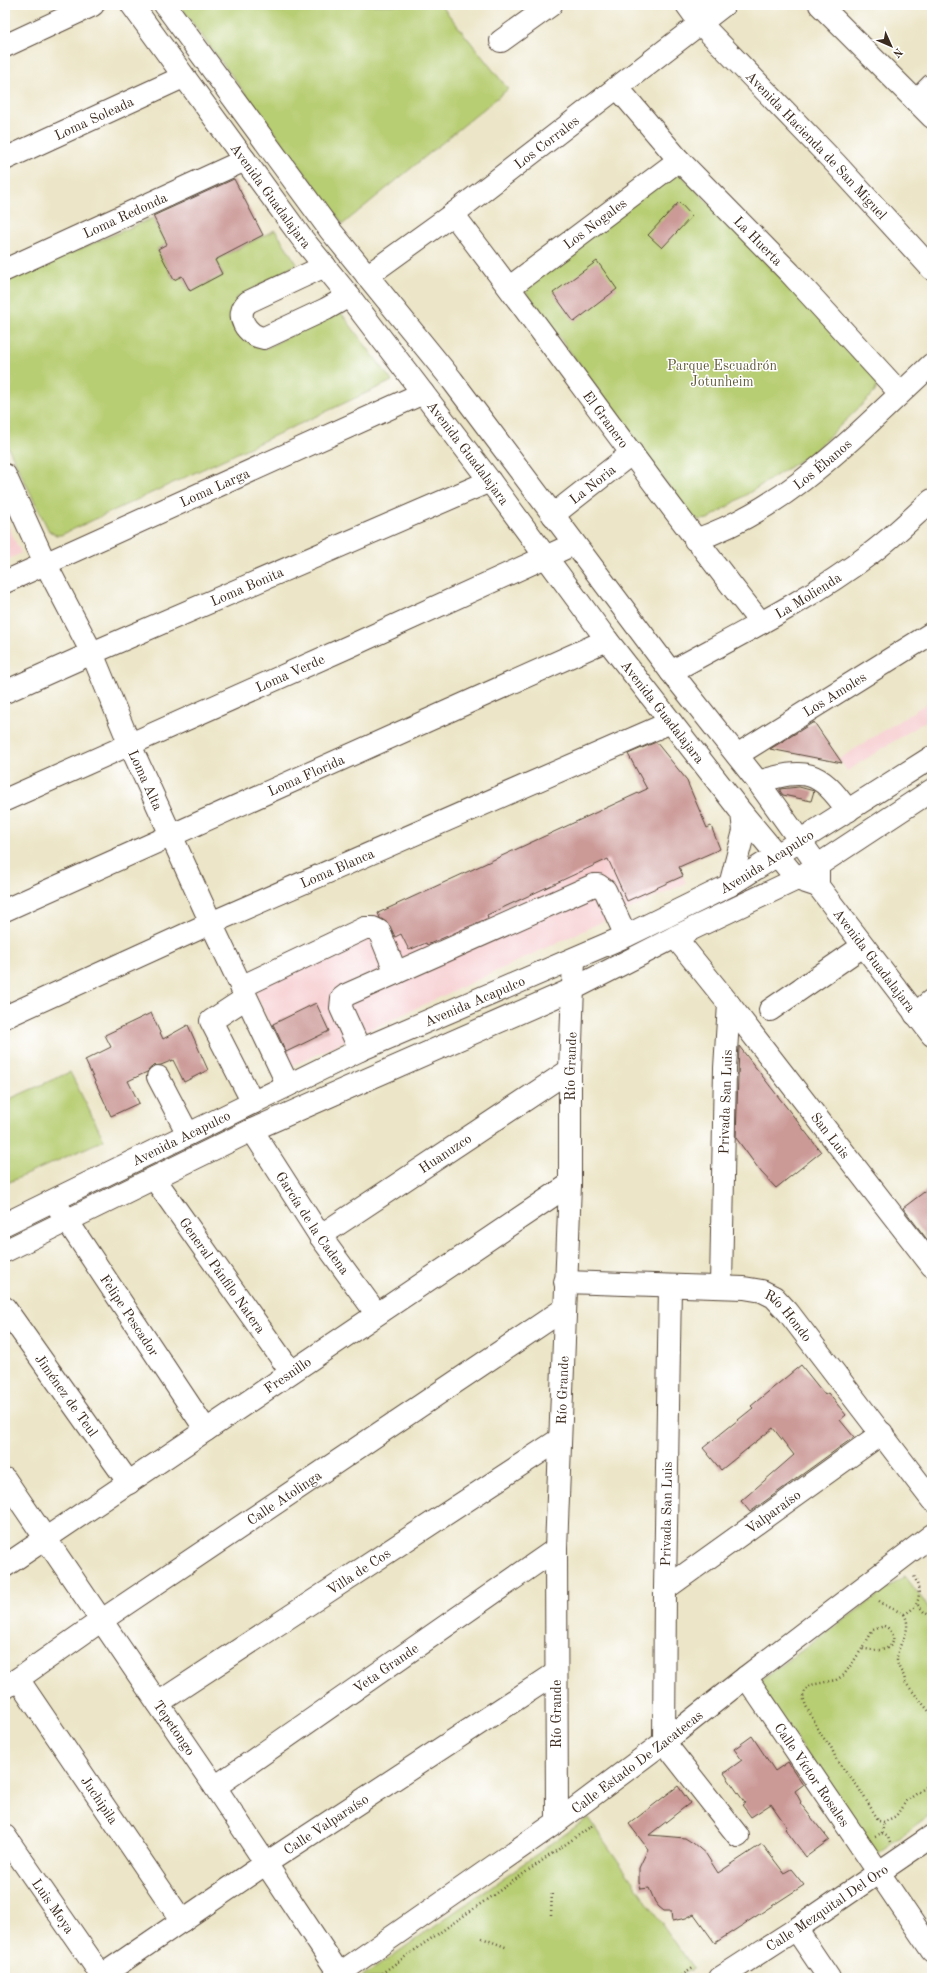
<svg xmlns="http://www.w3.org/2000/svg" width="937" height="1983" font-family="'Old Standard TT',serif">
<rect width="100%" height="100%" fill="#fff"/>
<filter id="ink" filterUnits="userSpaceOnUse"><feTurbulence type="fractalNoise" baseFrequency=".025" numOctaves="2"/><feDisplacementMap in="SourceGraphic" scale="8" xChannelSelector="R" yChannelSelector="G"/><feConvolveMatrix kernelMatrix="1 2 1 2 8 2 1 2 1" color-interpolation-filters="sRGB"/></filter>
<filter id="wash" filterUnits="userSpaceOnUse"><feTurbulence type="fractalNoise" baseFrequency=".012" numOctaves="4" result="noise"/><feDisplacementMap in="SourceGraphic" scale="16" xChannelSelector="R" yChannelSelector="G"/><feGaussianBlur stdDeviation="0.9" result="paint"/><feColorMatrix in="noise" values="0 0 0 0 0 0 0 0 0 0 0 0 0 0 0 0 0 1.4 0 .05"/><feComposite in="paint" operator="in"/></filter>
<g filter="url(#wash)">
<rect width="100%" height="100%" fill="#ece5c7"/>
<g fill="#f7cfd1">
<polygon points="5,520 21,553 5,561"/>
<polygon points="932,700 932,717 847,771 839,759"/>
<polygon points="644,791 686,883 289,1067 247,974"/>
</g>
<g fill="#b8ce73" stroke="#7a7c48">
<polygon points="179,5 441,5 508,89 343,224"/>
<polygon points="675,169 879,378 875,392 813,452 708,519 699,520 691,516 524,289"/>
<polygon points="153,218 166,244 157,249 174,280 182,276 190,292 223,275 216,260 275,230 297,264 235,299 263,350 339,310 392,381 61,535 56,535 49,531 5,441 5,281"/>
<polygon points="70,1072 104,1140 5,1184 5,1101"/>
<polygon points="905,1576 932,1612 932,1814 876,1854 757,1683"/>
<polygon points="588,1818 693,1968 678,1978 361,1978"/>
</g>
<g id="blocks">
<g fill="#cb9996">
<polygon points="234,179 263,235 215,260 222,274 190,291 182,276 174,280 158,249 167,244 153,216"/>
<polygon points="679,202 692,216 662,248 648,235"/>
<polygon points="597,261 617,289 574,322 553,293"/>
<polygon points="814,722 842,763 770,749"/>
<polygon points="656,742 686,779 707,828 711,826 720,849 679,867 683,876 627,901 608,859 487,915 488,918 427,945 426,943 409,950 401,934 395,937 390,926 380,918 378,913 647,789 628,754"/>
<polygon points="799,787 814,791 811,801 783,795 780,791 780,789"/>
<polygon points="316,1003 329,1031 286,1052 273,1024"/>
<polygon points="151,1013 163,1039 188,1025 208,1070 184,1082 173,1060 161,1065 153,1066 147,1072 128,1081 139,1103 111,1116 85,1060 111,1047 105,1035"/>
<polygon points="739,1046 821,1152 776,1188 761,1172 736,1138"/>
<polygon points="932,1186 932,1246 903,1208"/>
<polygon points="801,1365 825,1395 828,1393 846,1415 840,1420 854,1437 750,1512 741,1501 794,1455 773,1428 721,1470 703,1448 753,1408 751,1406"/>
<polygon points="752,1736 775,1771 788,1762 803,1785 795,1791 801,1802 800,1803 829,1840 806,1857 785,1829 787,1827 771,1804 751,1817 742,1805 745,1803 724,1773 742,1760 734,1749"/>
<polygon points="678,1786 690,1803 649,1835 685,1838 693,1843 706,1854 718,1873 762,1844 784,1873 791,1869 804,1885 715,1943 694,1914 686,1918 672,1921 671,1911 664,1911 659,1907 655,1902 649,1888 641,1889 639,1882 639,1868 648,1849 629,1824"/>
</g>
</g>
</g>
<g filter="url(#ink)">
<use href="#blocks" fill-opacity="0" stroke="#564637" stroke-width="1"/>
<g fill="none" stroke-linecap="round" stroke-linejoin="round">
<g stroke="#564637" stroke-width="24">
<g id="minor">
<path id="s1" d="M 687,5 L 700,23 L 836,164 L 932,269"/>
<polyline points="820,5 932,117"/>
<polyline points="501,41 551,5"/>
<polyline points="5,46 93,5"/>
<path id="s2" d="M 617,87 L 679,160 L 790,273 L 900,393"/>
<polyline points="916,101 932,85"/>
<path id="s3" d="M 5,159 L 183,77"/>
<path id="s4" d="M 453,214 C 557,349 654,489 761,623"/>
<path d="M 325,266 L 248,302 C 233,315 247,336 264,338 L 326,309 L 349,296"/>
<path id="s5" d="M 5,270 L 245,160"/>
<path id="s6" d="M 367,276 L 453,214 L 724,5"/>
<path id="s7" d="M 510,287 L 679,160"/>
<path id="s8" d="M 5,475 L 45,563 L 92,653 L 130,745 L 211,923 L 288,1085"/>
<path id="s9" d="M 553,515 L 632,453"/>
<path id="s10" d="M 695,540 C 790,508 860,430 932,364"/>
<path id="s11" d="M 5,582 L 423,393"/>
<path id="s12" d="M 671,672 C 738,635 809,600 870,554 C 892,538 912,518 932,500"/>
<path id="s13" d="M 5,692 L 92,653 L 490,481"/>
<path id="s14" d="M 737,755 L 932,633"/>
<path d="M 758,782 C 806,768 818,769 848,811"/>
<path id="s15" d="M 5,800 L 348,647 L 574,544"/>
<path id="s16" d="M 5,910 L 607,640"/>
<polyline points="675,937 729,1004 725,1068 721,1286"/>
<polyline points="241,987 365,928 373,928 379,931 396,973"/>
<polyline points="246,998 211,1021 253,1103"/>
<path id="s17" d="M 729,1004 L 932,1266"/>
<polyline points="770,1010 863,946"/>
<polyline points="915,1014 932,1000"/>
<path id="s18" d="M 5,1017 L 211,923 L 671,722"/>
<polyline points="360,1050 341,1008 342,998 346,995 594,885 598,885 605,890 626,936"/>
<polyline points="158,1077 188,1134"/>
<path id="s19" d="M 252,1130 L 320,1236 L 376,1313"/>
<path id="s20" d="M 154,1178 L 291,1372"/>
<path id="s21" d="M 54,1201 L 206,1430"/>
<path id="s22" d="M 320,1236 L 570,1070"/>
<path id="s23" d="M 565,1282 L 744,1288 L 762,1291 L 774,1297 L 788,1312 L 932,1500"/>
<polyline points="670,1286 665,1589 664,1742 738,1836"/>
<path id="s24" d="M 5,1308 L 129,1483"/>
<path id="s25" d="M 5,1479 L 215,1787 L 342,1978"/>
<path id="s26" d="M 5,1566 C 194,1439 381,1310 570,1184"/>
<path id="s27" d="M 665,1589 L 882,1433"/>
<path id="s28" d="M 746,1677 L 932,1951"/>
<path id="s29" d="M 18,1679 L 182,1921"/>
<path id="s30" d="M 5,1688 L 102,1620 L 564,1309"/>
<path id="s31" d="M 158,1703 L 560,1439"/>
<path id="s32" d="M 215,1787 L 556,1549"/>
<path id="s33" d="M 557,1822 L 556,1549 L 570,1184 L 570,1070 L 574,959"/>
<path id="s34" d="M 5,1836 L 102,1976"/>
<polyline points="796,1929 829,1978"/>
<path id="s35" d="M 98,1978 L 265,1864 L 556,1673"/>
<path id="s36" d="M 333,1978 L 557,1822 L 664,1742 L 746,1677 L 932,1535"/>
<path id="s37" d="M 720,1978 L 796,1929 L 932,1836"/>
</g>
</g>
<g stroke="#564637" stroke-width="24">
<g id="major">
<path id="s38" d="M 132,5 L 301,237 L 349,296 L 490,481 L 607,640 L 742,813 L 797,879 L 818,886 L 932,1035"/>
<polyline points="165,5 330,230 452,380 671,672 758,782 818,866 818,886"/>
<polyline points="730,885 744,831 742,813"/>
<path id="s39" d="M 5,1224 L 360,1050 L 626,936 L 730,885 L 932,757"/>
<polyline points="5,1251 252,1130 573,989 675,937 797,879 932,790"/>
</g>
</g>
<g stroke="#564637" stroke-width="2.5" stroke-dasharray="1 3" stroke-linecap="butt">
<path d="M 879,1601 L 887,1606 L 904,1614 C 923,1606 921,1589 913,1574"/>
<polyline points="918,1605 924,1612 932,1617"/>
<path d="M 904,1614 C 914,1632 897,1642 897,1659 C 897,1669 905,1673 905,1682 L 932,1715"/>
<path d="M 884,1626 C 893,1629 898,1643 887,1648 C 880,1652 870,1649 862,1649 L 873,1630 Z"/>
<polyline points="862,1649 844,1675 836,1680 811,1685 805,1690 803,1697 806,1706 822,1736 831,1747 837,1761 858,1787 879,1821 884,1822 896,1816 906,1801 932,1783"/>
<polyline points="882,1833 884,1822"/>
<polyline points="875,1836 882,1833 888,1837 890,1843"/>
<polyline points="551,1915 552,1891"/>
<polyline points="482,1938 508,1948"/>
<polyline points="375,1978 593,1825"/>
<polyline points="678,1978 693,1968"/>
</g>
<use href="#minor" stroke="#fff" stroke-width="22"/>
<use href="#major" stroke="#fff" stroke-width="22"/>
</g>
</g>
<g text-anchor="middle" stroke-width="3" stroke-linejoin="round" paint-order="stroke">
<g font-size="14" fill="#3b2a1e" stroke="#fff">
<text dy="5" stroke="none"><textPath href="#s3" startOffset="98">Loma Soleada</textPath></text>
<text dy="5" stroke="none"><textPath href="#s6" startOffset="224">Los Corrales</textPath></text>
<text dy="5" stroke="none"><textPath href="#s1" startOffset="191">Avenida Hacienda de San Miguel</textPath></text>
<text dy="5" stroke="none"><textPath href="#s38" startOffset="236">Avenida Guadalajara</textPath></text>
<text dy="5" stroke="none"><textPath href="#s5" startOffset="132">Loma Redonda</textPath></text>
<text dy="5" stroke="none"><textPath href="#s7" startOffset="106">Los Nogales</textPath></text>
<text dy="5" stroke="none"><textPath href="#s2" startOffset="209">La Huerta</textPath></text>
<text dy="5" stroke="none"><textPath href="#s4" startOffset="256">El Granero</textPath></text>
<text dy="5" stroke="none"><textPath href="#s38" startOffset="560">Avenida Guadalajara</textPath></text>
<text dy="5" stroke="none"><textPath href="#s10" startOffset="149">Los Ébanos</textPath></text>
<text dy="5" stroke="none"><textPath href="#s9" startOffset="50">La Noria</textPath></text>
<text dy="5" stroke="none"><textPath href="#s11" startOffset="230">Loma Larga</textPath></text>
<text dy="5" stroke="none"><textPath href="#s13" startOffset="264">Loma Bonita</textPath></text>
<text dy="5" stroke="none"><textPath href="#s12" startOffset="157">La Molienda</textPath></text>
<text dy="5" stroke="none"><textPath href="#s15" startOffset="312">Loma Verde</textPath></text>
<text dy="5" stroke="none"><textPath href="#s14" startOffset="115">Los Amoles</textPath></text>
<text dy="5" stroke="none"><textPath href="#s38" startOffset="884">Avenida Guadalajara</textPath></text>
<text dy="5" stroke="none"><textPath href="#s16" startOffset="330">Loma Florida</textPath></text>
<text dy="5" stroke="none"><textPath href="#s8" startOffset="336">Loma Alta</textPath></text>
<text dy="5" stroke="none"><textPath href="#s39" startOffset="844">Avenida Acapulco</textPath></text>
<text dy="5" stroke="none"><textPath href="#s18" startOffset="364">Loma Blanca</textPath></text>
<text dy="5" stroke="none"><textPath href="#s38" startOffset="1214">Avenida Guadalajara</textPath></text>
<text dy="5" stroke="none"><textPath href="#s39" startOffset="520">Avenida Acapulco</textPath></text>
<text dy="5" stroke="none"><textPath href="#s33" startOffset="756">Río Grande</textPath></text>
<text transform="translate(725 1102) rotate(-88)" y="5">Privada San Luis</text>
<text dy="5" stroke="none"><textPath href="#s17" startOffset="166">San Luis</textPath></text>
<text dy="5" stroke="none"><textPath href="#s39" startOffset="196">Avenida Acapulco</textPath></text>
<text dy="5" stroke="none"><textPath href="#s22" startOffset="150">Huanuzco</textPath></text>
<text dy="5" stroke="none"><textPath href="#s19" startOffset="111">García de la Cadena</textPath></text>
<text dy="5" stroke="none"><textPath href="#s20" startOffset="119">General Pánfilo Natera</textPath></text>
<text dy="5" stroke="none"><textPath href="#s21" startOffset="137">Felipe Pescador</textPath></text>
<text dy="5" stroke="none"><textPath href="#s23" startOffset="234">Río Hondo</textPath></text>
<text dy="5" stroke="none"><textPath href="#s26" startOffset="341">Fresnillo</textPath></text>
<text dy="5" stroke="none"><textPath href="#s33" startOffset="432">Río Grande</textPath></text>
<text dy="5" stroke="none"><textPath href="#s24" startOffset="107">Jiménez de Teul</textPath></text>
<text dy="5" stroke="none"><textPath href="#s30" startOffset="338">Calle Atolinga</textPath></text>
<text dy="5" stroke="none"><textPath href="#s27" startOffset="133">Valparaíso</textPath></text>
<text transform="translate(666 1514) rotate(-89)" y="5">Privada San Luis</text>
<text dy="5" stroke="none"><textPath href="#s31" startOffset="240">Villa de Cos</textPath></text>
<text dy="5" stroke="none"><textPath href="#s32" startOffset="208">Veta Grande</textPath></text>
<text transform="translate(556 1714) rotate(-90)" y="5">Río Grande</text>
<text dy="5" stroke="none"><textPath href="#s25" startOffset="301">Tepetongo</textPath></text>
<text dy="5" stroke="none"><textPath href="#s36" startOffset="373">Calle Estado De Zacatecas</textPath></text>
<text dy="5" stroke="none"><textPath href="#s28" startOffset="118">Calle Víctor Rosales</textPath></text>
<text dy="5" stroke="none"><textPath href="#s29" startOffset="146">Juchipila</textPath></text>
<text dy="5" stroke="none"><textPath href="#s35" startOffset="275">Calle Valparaíso</textPath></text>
<text dy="5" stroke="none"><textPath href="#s34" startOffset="85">Luis Moya</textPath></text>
<text dy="5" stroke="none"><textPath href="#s37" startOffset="128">Calle Mezquital Del Oro</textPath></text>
</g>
<g font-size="14" fill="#605b38" stroke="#fff">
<text x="722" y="370">Parque Escuadrón<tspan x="722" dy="16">Jotunheim</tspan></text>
</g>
</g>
<rect width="937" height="1983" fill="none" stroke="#fff" stroke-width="20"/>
<g transform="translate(891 46) rotate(135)" stroke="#ffffff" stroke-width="3" paint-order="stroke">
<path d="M0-3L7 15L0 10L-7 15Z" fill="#3b2a1e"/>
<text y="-6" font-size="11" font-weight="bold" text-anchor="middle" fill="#3b2a1e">N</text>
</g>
</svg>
